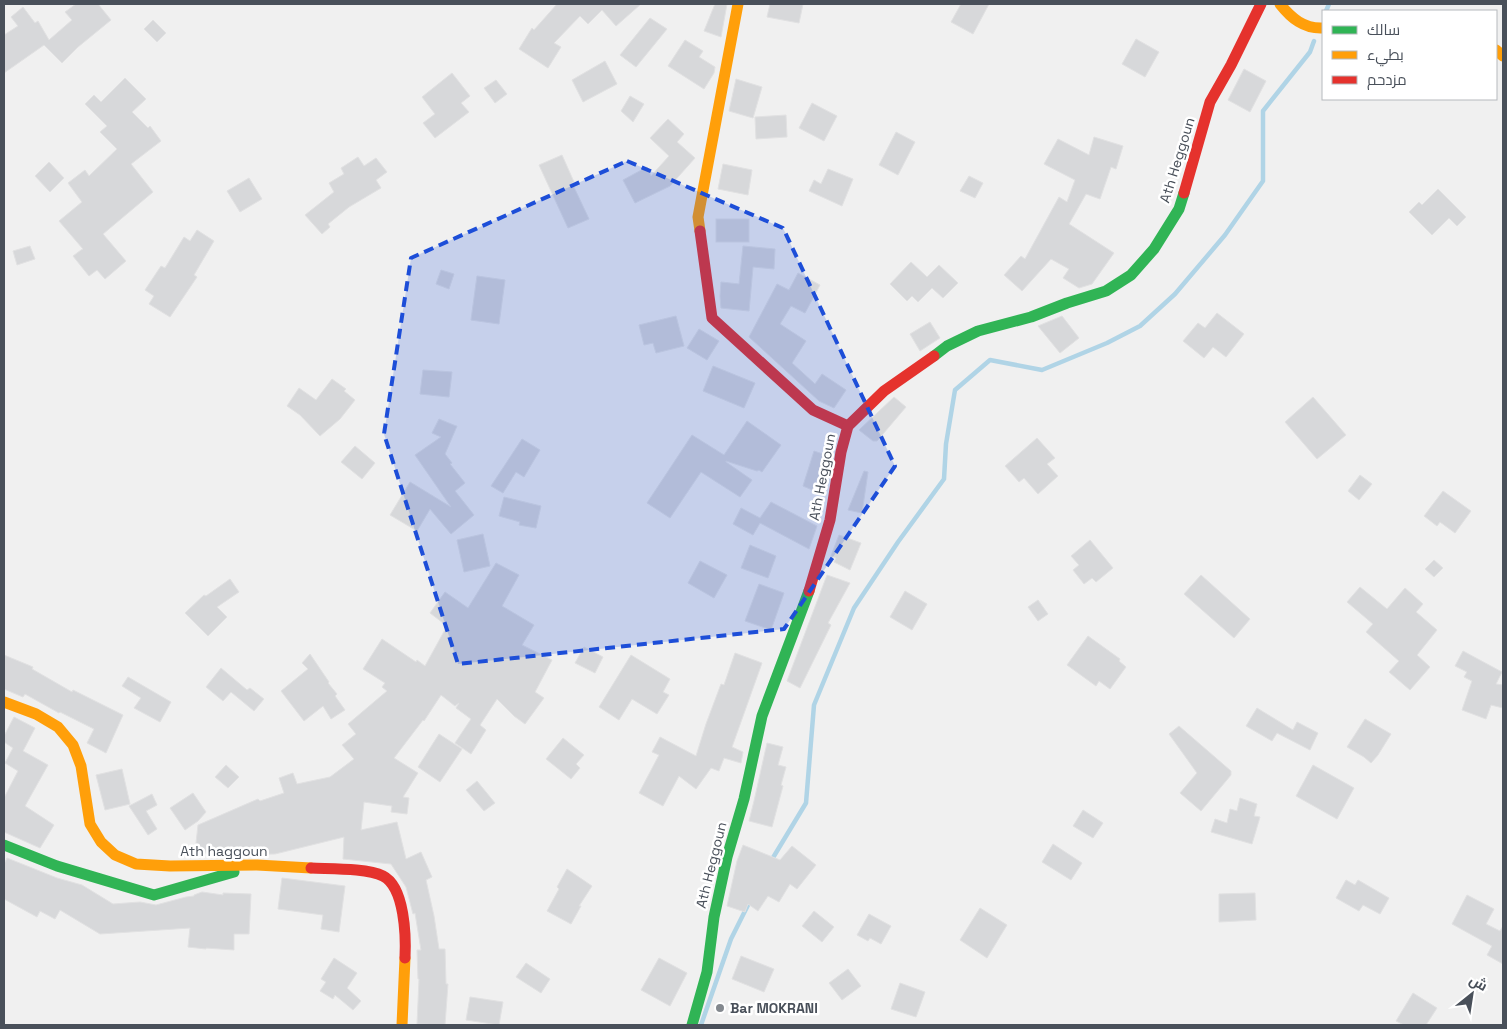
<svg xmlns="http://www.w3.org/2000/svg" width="1507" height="1029" font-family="'Space Grotesk',Cairo,sans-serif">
<rect width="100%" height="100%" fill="#f0f0f0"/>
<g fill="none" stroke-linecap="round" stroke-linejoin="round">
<g stroke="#b0d4e6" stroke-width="4.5">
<polyline points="1326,11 1329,4"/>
<polyline points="771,861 806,803 814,705 854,608 898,542 944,479 946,444 955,390 990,360 1042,370 1107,343 1140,326 1175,294 1225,235 1263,181 1263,111 1310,52 1314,41"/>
<polyline points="701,1025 731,939 751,899"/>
</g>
</g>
<g fill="#d7d8da" stroke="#e1e1e2">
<polygon points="76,4 98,4 111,20 78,47 62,63 44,45 4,73 4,35 18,26 11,17 23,7 35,23 38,21 49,40 72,20 65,12"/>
<polygon points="557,4 641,4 616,26 602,10 588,24 580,16 554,43 561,47 548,68 519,49 532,28 534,30"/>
<polygon points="715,4 727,4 721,37 704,31"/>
<polygon points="770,4 803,4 799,23 767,17"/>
<polygon points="961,4 989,4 973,34 951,22"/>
<polygon points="650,18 667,29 636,67 620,55"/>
<polygon points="153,20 166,33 157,42 144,29"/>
<polygon points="1136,39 1159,52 1145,77 1122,64"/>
<polygon points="685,40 703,51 699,57 715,67 714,73 704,89 668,66"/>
<polygon points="605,61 617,84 583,102 572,80"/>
<polygon points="1244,69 1266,81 1250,112 1228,100"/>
<polygon points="452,73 470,96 461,103 469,112 435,138 423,123 435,114 422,97"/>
<polygon points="125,78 146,99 132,112 148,128 150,126 161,141 131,164 153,192 103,234 126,261 105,279 97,270 89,276 73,256 81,250 83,249 59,221 82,202 68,183 85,170 89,176 117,149 100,132 107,126 85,104 94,95 101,102"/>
<polygon points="736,79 762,87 753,118 729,111"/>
<polygon points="496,80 507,94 495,103 484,88"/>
<polygon points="630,96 644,104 633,122 621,111"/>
<polygon points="812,103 837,116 824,141 799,128"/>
<polygon points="786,115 787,137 756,139 755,117"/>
<polygon points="668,119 684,134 677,142 695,158 670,186 635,203 623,180 647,167 651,176 669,156 650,138"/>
<polygon points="896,132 915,142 898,175 879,165"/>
<polygon points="1094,137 1123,146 1116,169 1111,167 1100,199 1086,194 1069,224 1114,253 1092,284 1079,288 1063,278 1069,269 1051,259 1022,291 1004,275 1021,256 1025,259 1059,197 1067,202 1075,180 1044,164 1058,139 1089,155"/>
<polygon points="562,155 574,182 572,183 589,219 568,228 539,165"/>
<polygon points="358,157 364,166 376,158 387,172 376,180 381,188 349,207 328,224 330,227 322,234 305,215 334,192 329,183 344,174 341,168"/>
<polygon points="49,162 64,178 50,192 35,176"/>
<polygon points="723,164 752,170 748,195 718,189"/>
<polygon points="828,169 853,179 842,206 809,191 814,180 821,184"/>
<polygon points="969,176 983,183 975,198 960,191"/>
<polygon points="249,178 262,199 240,212 227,191"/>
<polygon points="1438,189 1466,217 1457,226 1449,218 1432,235 1409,212 1419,202 1422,205"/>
<rect x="716" y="219" width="33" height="23"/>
<polygon points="197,230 214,241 194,275 197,277 170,317 149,304 154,296 145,290 161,266 165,268 184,237 190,241"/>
<polygon points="30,246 35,259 17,265 13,251"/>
<polygon points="743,246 775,249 774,269 753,267 749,311 721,308 720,296 721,282 739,284"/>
<polygon points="911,262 927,277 939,265 958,283 943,298 932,288 918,302 912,296 907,301 890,284"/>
<polygon points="441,270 454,274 449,289 436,284"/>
<polygon points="798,273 820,285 805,313 791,306 780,324 806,341 792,363 815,384 822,374 846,390 834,408 819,401 749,337 777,284 789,290"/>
<polygon points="477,276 505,280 499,324 471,320"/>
<polygon points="1217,313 1244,334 1226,357 1213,347 1204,358 1183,341 1198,323 1205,328"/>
<polygon points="676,316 684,346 656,353 653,343 644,345 639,325"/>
<polygon points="1062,316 1079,338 1060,353 1038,326"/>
<polygon points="930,322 940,338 920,351 910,334"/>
<polygon points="699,329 719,341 707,360 687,348"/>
<polygon points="713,366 755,383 744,408 703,391"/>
<polygon points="423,370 452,372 449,397 420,394"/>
<polygon points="332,379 346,389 344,391 355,400 340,419 320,436 300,415 287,406 299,388 316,400"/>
<polygon points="894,397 906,407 877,441 873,441 859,430"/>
<polygon points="1313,397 1346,435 1317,459 1285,422"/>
<polygon points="439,419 456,426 457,426 445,454 452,463 450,464 465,483 455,491 474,515 451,534 430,509 417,531 390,515 410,482 451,507 415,455 441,437 432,433"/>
<polygon points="747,421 781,445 762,472 759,470 757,471 726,461 726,462 752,480 740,497 701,472 670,518 647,503 692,435 724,455"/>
<polygon points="1037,438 1055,458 1047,464 1058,476 1038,494 1024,478 1019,482 1005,466"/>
<polygon points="522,439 540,450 524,477 516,472 503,493 491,486"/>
<polygon points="355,446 375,463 362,479 341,462"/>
<polygon points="814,451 829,456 817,492 803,486"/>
<polygon points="864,471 868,472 862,513 848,510"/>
<polygon points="1360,475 1372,484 1359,500 1348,491"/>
<polygon points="1443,491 1471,511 1455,533 1440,522 1437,526 1424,516"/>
<polygon points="504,497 541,506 536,528 519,525 520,522 499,516"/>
<polygon points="771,502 817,526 809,549 760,523 753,535 733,524 741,508 760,518"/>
<polygon points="483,534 490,566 464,572 457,540"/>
<polygon points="839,535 861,543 850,570 834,562 836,558 831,556"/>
<polygon points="1090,540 1113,568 1096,582 1092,578 1084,584 1073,570 1079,565 1071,556"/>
<polygon points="750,545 776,556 768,578 741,568"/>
<polygon points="1434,560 1443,568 1434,577 1425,569"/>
<polygon points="700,561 727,575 714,598 688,583"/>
<polygon points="496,563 519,575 502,606 534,625 522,645 552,660 535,692 544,698 525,724 514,716 497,699 480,725 486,730 471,754 455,743 471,719 456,708 459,703 455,706 441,695 424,721 423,720 394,758 418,773 403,797 409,798 407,814 391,812 392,806 364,802 361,830 397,822 406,859 421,852 432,877 426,880 434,916 439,949 445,949 446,984 448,984 445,1025 417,1024 419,979 418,979 417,950 421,950 415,913 413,914 406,887 391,864 343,859 344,837 275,854 225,855 195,852 198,825 258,799 260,801 284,793 279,778 293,773 297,784 330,777 354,759 342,745 356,734 348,724 387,691 382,687 385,683 363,669 382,639 416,662 417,660 425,666 447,626 430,613 445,592 468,608"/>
<polygon points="827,575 850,583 828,623 831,625 800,688 787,681"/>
<polygon points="1201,575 1250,619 1234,638 1184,594"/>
<polygon points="230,579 239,592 217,607 227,617 208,636 185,613 204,595 206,596"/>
<polygon points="759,584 784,593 771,630 745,621"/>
<polygon points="1360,587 1387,609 1405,588 1423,604 1416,612 1437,630 1417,655 1430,667 1410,690 1389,672 1399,661 1366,632 1373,624 1347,602"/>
<polygon points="905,591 927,604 912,630 890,617"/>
<polygon points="1038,600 1048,614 1038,621 1028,607"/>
<polygon points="1088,636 1120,659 1119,661 1126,667 1110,689 1099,681 1096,686 1067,665"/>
<polygon points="584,647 603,657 595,673 575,663"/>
<polygon points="1463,651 1502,672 1496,684 1503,685 1503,708 1491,705 1486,719 1462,710 1472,681 1464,677 1467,672 1455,666"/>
<polygon points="735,653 762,663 732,747 743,752 741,763 724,758 719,771 711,768 696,789 679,776 663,806 639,793 659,755 652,752 660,737 696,756 706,724 721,684 724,685"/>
<polygon points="310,654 329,682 328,683 337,694 335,696 345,710 331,719 323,706 304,721 281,691 308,669 302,663"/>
<polygon points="4,655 33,667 32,669 72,692 73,690 123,715 106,753 87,743 94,729 60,712 59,713 25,694 23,697 4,689"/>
<polygon points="631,655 670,679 663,692 669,695 657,714 632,699 619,720 599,707"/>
<polygon points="221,668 247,690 250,688 264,699 254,711 231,692 223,701 206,687"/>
<polygon points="128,677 171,702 160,722 134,708 141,698 122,686"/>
<polygon points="1257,708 1293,730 1297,722 1318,733 1310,750 1277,733 1272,741 1246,726"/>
<polygon points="14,717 35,728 23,751 48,765 25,806 54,825 40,848 4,832 4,798 18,771 5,763 13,748 4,742 4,736"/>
<polygon points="1365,719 1391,734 1378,755 1371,763 1364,757 1347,747"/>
<polygon points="1179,726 1231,771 1231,775 1201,811 1180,793 1197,773 1169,734"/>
<polygon points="439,734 462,749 440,782 418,767"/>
<polygon points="563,738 584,755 576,764 580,768 571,779 546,759"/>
<polygon points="767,743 783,747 778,765 786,767 781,785 783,786 772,827 749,821 754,801"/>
<polygon points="226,765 239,777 228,788 215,777"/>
<polygon points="1313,765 1354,788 1337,819 1296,796"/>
<polygon points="122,769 130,804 105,810 96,775"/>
<polygon points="477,781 495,803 484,811 466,790"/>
<polygon points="193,793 206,812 198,821 185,830 170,808"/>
<polygon points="152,794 157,805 146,811 157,829 148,835 129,806"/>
<polygon points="1240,798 1257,804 1254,816 1260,817 1252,844 1211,832 1215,819 1227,823 1230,809 1237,811"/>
<polygon points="1083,810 1103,823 1093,838 1073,826"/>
<polygon points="1053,844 1082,863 1071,880 1042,862"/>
<polygon points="743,845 780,860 792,846 816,865 797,889 790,884 779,902 768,896 758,911 748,904 745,912 727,906 737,861"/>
<polygon points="7,858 57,878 82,885 113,904 140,902 156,905 186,897 194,896 194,895 202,892 223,895 223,893 251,894 249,934 234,934 234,950 206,948 206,949 188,947 190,928 100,934 60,910 55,919 40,911 37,917 4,899 4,864"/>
<polygon points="567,869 592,886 579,906 581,906 571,924 547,911 559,889 557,887"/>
<polygon points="282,878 345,886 339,932 321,929 323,915 278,909"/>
<polygon points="1346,880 1355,885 1358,880 1389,898 1380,914 1363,905 1359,911 1336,898"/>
<polygon points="1255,893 1256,920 1219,922 1219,894"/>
<polygon points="1467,895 1494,909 1486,924 1500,931 1503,926 1503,964 1487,955 1492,946 1452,924"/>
<polygon points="980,908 1007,925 987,958 960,940"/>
<polygon points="814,911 834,927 822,942 802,926"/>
<polygon points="869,914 891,926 881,944 870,938 868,941 857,935"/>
<polygon points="741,956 774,969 764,992 732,979"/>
<polygon points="334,958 357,973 347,988 361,1001 353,1010 335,995 333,999 320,991 326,982 321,979"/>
<polygon points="659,958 687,973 670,1006 641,990"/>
<polygon points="526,963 550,979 541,993 516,977"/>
<polygon points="848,969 861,986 842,1000 829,983"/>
<polygon points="900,983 925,992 916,1017 891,1009"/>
<polygon points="1413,993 1437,1008 1426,1025 1404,1025 1396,1021"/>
<polygon points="470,997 503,1002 499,1025 466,1020"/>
</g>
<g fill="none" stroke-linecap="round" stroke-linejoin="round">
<g stroke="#30b455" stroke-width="11">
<polyline points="934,356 947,346 978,331 1031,317 1067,303 1106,291 1131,275 1154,249 1179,209 1184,193"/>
<polyline points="4,845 57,866 154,895 234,872"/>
<polyline points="692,1025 707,972 714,917 727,857 744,799 762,716 809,591"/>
</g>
<g stroke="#ff9f0a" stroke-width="11">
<path d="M 1280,4 C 1291,18 1304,29 1323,28"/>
<polyline points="1496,50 1503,56"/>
<polyline points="700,231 698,217 738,4"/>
<polyline points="4,702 36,714 58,727 73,745 81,766 90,824 101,842 115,855 136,864 170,866 257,865 311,868"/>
<polyline points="402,1025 405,958"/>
</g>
<g stroke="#e5322d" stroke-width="11">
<polyline points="1184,193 1210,102 1231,65 1261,4"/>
<polyline points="700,231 712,318 813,410 848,426"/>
<polyline points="809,591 830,520 841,452 848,426 884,391 934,356"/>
<path d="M 311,868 C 330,869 367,868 383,876 C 405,887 406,937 405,958"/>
</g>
</g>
<path fill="#1d4ed8" fill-opacity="0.2" stroke="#1d4ed8" stroke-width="4" stroke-dasharray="10 6" stroke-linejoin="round" d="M 627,161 L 783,228 L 895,466 L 784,629 L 458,664 L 384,434 L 411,258 Z"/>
<circle fill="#83888e" stroke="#fff" stroke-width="2" cx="720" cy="1008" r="5"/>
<g text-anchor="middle" stroke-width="5" stroke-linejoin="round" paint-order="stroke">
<g font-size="14" fill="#49505a" stroke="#fff">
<text transform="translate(1177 160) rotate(-73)" y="5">Ath Heggoun</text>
<text transform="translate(822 477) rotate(-79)" y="5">Ath Heggoun</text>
<text x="224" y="856">Ath haggoun</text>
<text transform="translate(711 865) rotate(-76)" y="5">Ath Heggoun</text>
</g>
<g font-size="14" font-weight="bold" fill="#49505a" stroke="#fff" text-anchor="start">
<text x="730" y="1013">Bar MOKRANI</text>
</g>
</g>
<rect width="1507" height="1029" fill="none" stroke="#49505a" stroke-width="10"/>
<rect x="1322" y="10" width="175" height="90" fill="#ffffff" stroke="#b6b9bd"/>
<rect x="1332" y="26" width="25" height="8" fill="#30b455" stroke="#b6b9bd"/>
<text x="1367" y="35" font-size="15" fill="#49505a">سالك</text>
<rect x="1332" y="51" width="25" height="8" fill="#ff9f0a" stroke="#b6b9bd"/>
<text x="1367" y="60" font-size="15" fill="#49505a">بطيء</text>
<rect x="1332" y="76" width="25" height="8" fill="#e5322d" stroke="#b6b9bd"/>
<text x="1367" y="85" font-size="15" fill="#49505a">مزدحم</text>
<g transform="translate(1472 994) rotate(30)" stroke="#ffffff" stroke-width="4" paint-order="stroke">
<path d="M0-4L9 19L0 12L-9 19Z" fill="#49505a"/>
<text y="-8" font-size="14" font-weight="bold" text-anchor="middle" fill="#49505a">ش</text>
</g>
</svg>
